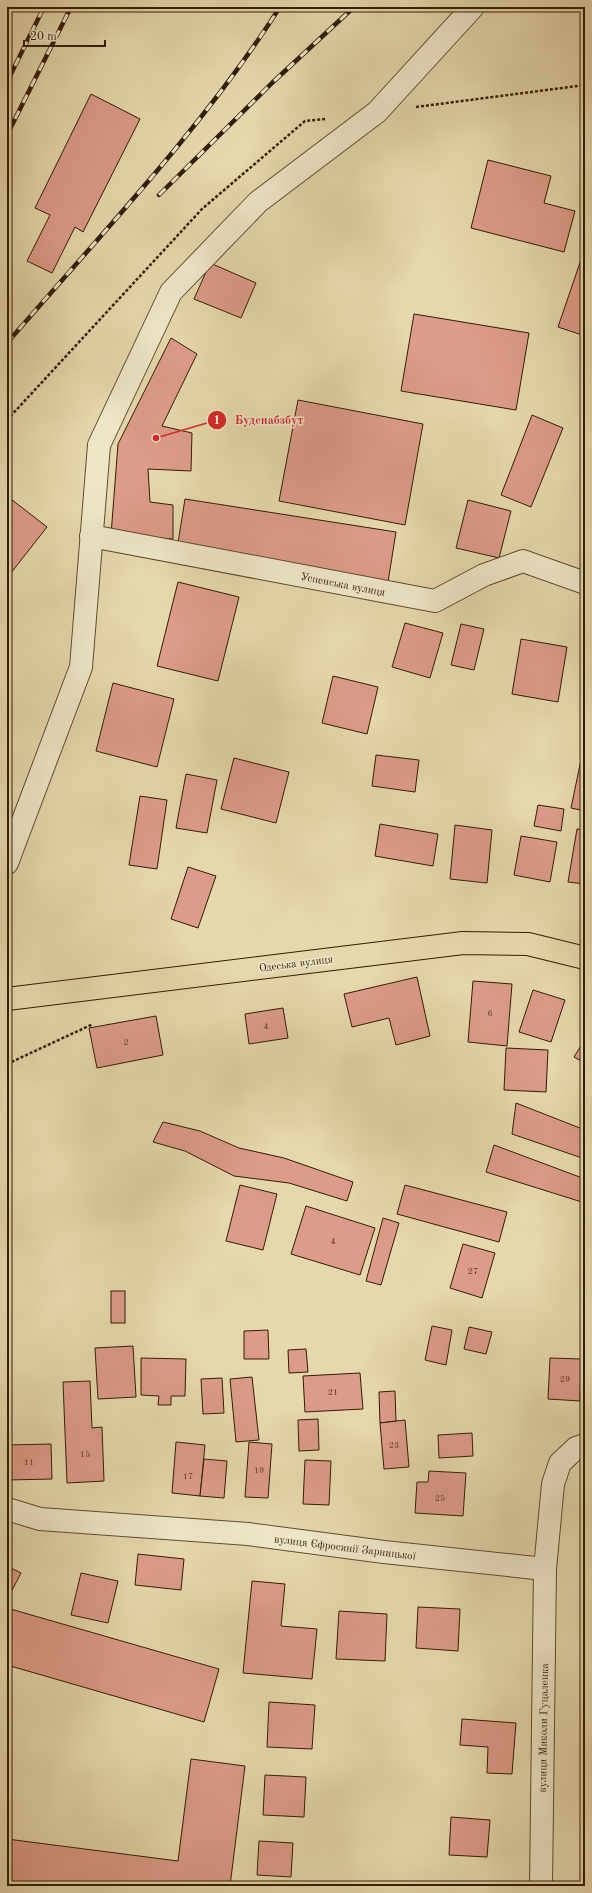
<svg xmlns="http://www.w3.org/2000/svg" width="592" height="1893" font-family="'Old Standard TT',serif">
<rect width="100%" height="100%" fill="#e5d8ac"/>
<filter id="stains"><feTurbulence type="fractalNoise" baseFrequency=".005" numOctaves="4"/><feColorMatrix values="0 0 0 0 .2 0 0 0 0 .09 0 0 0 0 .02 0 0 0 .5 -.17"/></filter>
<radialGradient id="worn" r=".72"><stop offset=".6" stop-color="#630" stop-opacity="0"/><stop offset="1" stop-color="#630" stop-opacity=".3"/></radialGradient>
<g fill="#dd9b89" stroke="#321d03">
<polygon points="91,94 140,119 83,232 75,227 52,273 27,261 50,215 35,208"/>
<polygon points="488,160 551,176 544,203 575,211 564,252 471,228"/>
<polygon points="585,248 585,336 558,327"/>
<polygon points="210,263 256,283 241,318 194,299"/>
<polygon points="414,314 529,333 516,410 401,391"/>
<polygon points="171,338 197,354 162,426 192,433 191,471 148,469 150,502 173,505 173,539 111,535 118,444"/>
<polygon points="298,400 423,424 405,525 279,501"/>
<polygon points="532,415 563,428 531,507 501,495"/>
<polygon points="7,496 47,527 7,578"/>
<polygon points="185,499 396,532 388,582 177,549"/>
<polygon points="468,500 511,511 499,558 456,548"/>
<polygon points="178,582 239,597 218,681 157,666"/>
<polygon points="405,623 443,633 430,678 392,667"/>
<polygon points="461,624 484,629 474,670 451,665"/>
<polygon points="521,639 567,647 558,702 512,694"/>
<polygon points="333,676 378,687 367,734 322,723"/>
<polygon points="113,683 174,699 157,767 96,751"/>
<polygon points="376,755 419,760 415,792 372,786"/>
<polygon points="234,758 289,772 276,823 221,809"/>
<polygon points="581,760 585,761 585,811 571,808"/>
<polygon points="186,774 217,780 207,833 176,828"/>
<polygon points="140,796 167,800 157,869 129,865"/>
<polygon points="538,805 564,809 561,831 534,826"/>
<polygon points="380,824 438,834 433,866 375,856"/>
<polygon points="455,825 492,830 487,883 450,879"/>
<polygon points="577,829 585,830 585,884 568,882"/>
<polygon points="521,836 557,842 550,882 514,875"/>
<polygon points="188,867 216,876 198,928 171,919"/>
<polygon points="417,977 430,1036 396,1045 389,1018 352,1027 344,994"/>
<polygon points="473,981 512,984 507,1046 468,1042"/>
<polygon points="533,990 565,1000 551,1042 519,1032"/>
<polygon points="283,1008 288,1038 249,1044 245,1014"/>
<polygon points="156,1016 163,1055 97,1068 89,1028"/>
<polygon points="585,1039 585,1063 574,1057"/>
<polygon points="506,1048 548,1050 546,1092 504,1090"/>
<polygon points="516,1103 585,1130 585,1159 512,1134"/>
<polygon points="163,1122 200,1131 239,1148 284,1158 353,1182 347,1201 289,1183 234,1176 185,1151 153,1142"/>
<polygon points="494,1145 585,1179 585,1203 486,1172"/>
<polygon points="240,1185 277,1194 263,1250 226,1241"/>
<polygon points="405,1185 507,1212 499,1242 397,1214"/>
<polygon points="306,1206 375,1228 360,1275 291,1254"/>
<polygon points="383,1218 399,1223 381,1285 366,1281"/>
<polygon points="463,1244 495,1253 482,1298 450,1288"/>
<rect x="7" y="1257" width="2" height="39"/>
<rect x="111" y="1291" width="14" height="32"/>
<polygon points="432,1326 452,1330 446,1365 425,1360"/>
<polygon points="469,1327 492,1332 486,1354 464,1349"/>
<polygon points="268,1330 269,1359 244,1359 244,1331"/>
<polygon points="133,1346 136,1397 98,1399 95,1348"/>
<polygon points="306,1349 308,1372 289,1373 288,1350"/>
<polygon points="141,1358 186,1359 185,1396 171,1396 171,1405 158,1405 159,1396 141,1395"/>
<polygon points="550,1358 581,1359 580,1401 548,1399"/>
<polygon points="360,1373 363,1409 305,1412 303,1376"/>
<polygon points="252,1377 259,1440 236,1442 230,1379"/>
<polygon points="222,1378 224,1413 203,1414 201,1379"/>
<polygon points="90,1381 92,1428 102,1427 104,1481 67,1483 63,1382"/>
<polygon points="395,1391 396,1421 380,1423 379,1392"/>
<polygon points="318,1419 319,1450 299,1451 298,1420"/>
<polygon points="405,1420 409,1467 384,1469 380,1423"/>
<polygon points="472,1433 473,1456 439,1458 438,1435"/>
<polygon points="176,1442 205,1445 200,1496 172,1493"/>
<polygon points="249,1442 272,1444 268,1498 245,1497"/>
<polygon points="51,1444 52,1479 7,1480 7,1445"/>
<polygon points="204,1459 227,1461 224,1498 200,1496"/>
<polygon points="305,1460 331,1461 329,1505 303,1504"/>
<polygon points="429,1471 466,1473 463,1516 415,1513 417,1482 428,1482"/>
<polygon points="583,1541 585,1541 585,1577 581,1576"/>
<polygon points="138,1554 184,1559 181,1590 135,1585"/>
<polygon points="7,1566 21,1573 7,1600"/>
<polygon points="81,1573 118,1581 108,1623 71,1615"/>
<polygon points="252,1581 285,1584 281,1626 317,1629 312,1679 243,1673"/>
<polygon points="418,1607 460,1609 458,1651 416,1648"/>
<polygon points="7,1608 219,1669 204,1722 7,1665"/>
<polygon points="339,1611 387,1614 385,1661 336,1659"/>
<polygon points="269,1702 315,1705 312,1749 267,1747"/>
<polygon points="462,1719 516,1723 512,1774 487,1773 488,1747 460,1745"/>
<rect x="582" y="1721" width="3" height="23"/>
<polygon points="191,1759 245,1766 230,1886 7,1886 7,1839 178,1861"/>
<polygon points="265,1775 306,1777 304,1817 263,1815"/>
<polygon points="585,1779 585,1830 582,1830"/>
<polygon points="451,1817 490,1820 487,1857 449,1855"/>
<polygon points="259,1841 293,1843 291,1877 257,1875"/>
<rect x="582" y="1856" width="3" height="30"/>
<polygon points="295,1882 344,1884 344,1886 295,1886"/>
</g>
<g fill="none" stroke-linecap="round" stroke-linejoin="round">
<g stroke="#5f4c2d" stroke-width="24">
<g id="minor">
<polyline points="91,536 435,601 484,575 523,561 585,583"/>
<polyline points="7,863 81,667 99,445 171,292 258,202 377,112 473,7"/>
<polyline points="7,1509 40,1519 248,1534 384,1552 545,1569"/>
<polyline points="541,1886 545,1569 553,1484 560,1463 576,1448 585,1445"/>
</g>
</g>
<g stroke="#321d03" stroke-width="24">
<polyline id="major" points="7,999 463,943 528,944 585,958"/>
</g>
<g stroke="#321d03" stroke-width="2.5" stroke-dasharray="3 2" stroke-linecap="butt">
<polyline points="416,107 585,85"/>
<polyline points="7,420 202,209 305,121 326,119"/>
<polyline points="7,1064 93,1024"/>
</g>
<use href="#minor" stroke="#eee6c9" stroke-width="22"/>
<use href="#major" stroke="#e5d8ac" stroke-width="22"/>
<g stroke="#321d03" stroke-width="4.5">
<g id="rail">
<polyline points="7,82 44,7"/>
<polyline points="7,135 71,7"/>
<polyline points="159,195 272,83 354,7"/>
<path d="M 7,343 C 101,234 202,129 280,7"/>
</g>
</g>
<use href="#rail" stroke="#eee6c9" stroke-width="3" stroke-dasharray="9" stroke-linecap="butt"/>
</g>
<g text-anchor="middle" stroke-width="3" stroke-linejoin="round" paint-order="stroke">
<g font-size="9" fill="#5d3c24">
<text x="490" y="1016">6</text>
<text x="266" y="1029">4</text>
<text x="126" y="1045">2</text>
<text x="333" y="1244">4</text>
<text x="473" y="1274">27</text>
<text x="565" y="1382">29</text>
<text x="333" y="1395">21</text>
<text x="394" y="1448">23</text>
<text x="85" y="1457">15</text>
<text x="29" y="1465">11</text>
<text x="259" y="1473">19</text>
<text x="188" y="1479">17</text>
<text x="440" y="1501">25</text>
</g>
<g font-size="11" fill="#321d03" stroke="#eee6c9">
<text transform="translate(343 584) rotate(11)" y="4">Успенська вулиця</text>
<text transform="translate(296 963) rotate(-7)" y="4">Одеська вулиця</text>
<text transform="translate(345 1547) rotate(7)" y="4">вулиця Єфросинії Зарницької</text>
<text transform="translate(543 1728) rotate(-89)" y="4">вулиця Миколи Гуцаленка</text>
</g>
</g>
<path fill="none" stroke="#d62828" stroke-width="1.5" d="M156 438L217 420"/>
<g fill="#d62828" stroke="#eee6c9" stroke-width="1.5">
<circle cx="156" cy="438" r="4"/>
<circle cx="217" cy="420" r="10"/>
</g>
<g font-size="12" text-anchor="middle" font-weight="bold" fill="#fff">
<text x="217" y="424">1</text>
</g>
<g font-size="12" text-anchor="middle" font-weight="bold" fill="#d62828" stroke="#eee6c9" stroke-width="3" stroke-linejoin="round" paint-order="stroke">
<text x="269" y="424">Будснабзбут</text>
</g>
<rect width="592" height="1893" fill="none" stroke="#e5d8ac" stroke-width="24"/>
<rect x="8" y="8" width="576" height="1877" fill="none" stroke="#321d03" stroke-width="2"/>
<rect x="12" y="12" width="568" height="1869" fill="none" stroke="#321d03"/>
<path d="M24 40v6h81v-6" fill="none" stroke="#321d03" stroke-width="2"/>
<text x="30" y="40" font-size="12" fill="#321d03" stroke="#eee6c9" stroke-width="3" paint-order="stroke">20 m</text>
<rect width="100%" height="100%" filter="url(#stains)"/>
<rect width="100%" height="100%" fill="url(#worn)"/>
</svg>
